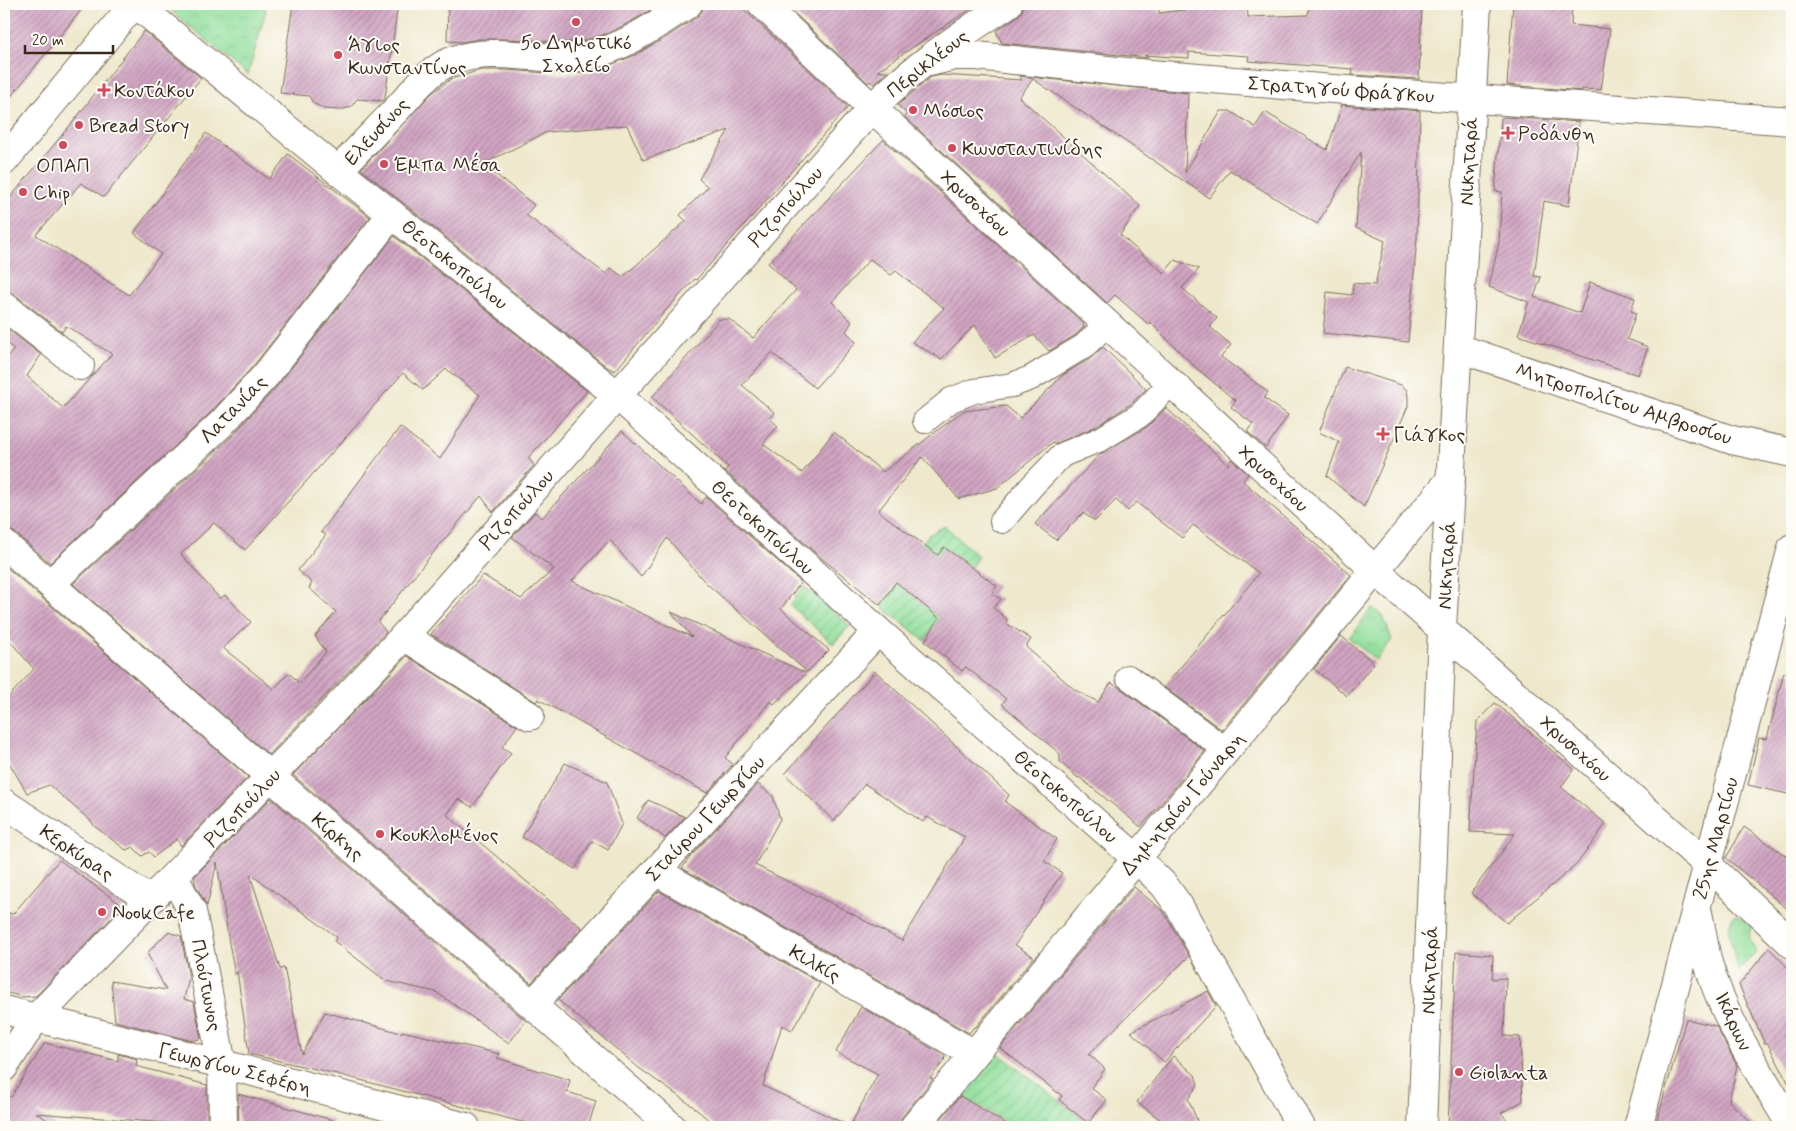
<svg xmlns="http://www.w3.org/2000/svg" width="1796" height="1131" font-family="Mynerve,sans-serif">
<defs>
<pattern id="grass-tufts" width="24" height="20" patternUnits="userSpaceOnUse" patternTransform="scale(1.25)"><rect width="24" height="20" fill="#91df9d"/><path d="M3 7l-1-3M5 7V3M7 7l1-3M15 17l-1-3M17 17v-4M19 17l1-3" fill="none" stroke="#7ec087"/></pattern>
<pattern id="park-crowns" width="20" height="18" patternUnits="userSpaceOnUse" patternTransform="scale(1.25)"><rect width="20" height="18" fill="#91df9d"/><path d="M2 6a3 3 0 1 1 6 0M12 15a3 3 0 1 1 6 0" fill="none" stroke="#7ec087"/></pattern>
<pattern id="garden-furrows" width="10" height="10" patternUnits="userSpaceOnUse" patternTransform="scale(1.25)"><rect width="10" height="10" fill="#91df9d"/><path d="M-1 1l2-2M0 10L10 0M9 11l2-2" fill="none" stroke="#7ec087"/></pattern>
<pattern id="building-hatch" width="6" height="6" patternUnits="userSpaceOnUse" patternTransform="scale(1.25)"><rect width="6" height="6" fill="#d1a5c3"/><path d="M-1 1l2-2M0 6l6-6M5 7l2-2" fill="none" stroke="#ab879e"/></pattern>
</defs>
<rect width="100%" height="100%" fill="#fdfcf7"/>
<filter id="ink" filterUnits="userSpaceOnUse"><feTurbulence type="fractalNoise" baseFrequency=".02" numOctaves="2"/><feDisplacementMap in="SourceGraphic" scale="10" xChannelSelector="R" yChannelSelector="G"/><feConvolveMatrix kernelMatrix="1 2 1 2 8 2 1 2 1" color-interpolation-filters="sRGB"/></filter>
<filter id="wash" filterUnits="userSpaceOnUse"><feTurbulence type="fractalNoise" baseFrequency=".0096" numOctaves="4" result="noise"/><feDisplacementMap in="SourceGraphic" scale="20" xChannelSelector="R" yChannelSelector="G"/><feGaussianBlur stdDeviation="1.12" result="paint"/><feColorMatrix in="noise" values="0 0 0 0 0 0 0 0 0 0 0 0 0 0 0 0 0 1.4 0 .05"/><feComposite in="paint" operator="in"/></filter>
<g filter="url(#wash)">
<rect width="100%" height="100%" fill="#eee8cc"/>
<g fill="url(#grass-tufts)" stroke="#66845e">
<polygon points="1372,608 1383,616 1392,640 1376,660 1349,638"/>
<path d="M 1735,915 L 1741,917 L 1751,927 C 1748,936 1750,944 1757,951 L 1738,971 L 1729,932 C 1729,925 1730,920 1735,915 Z"/>
</g>
<polygon fill="url(#park-crowns)" stroke="#66845e" points="172,4 263,4 266,10 248,75 168,8"/>
<g fill="url(#garden-furrows)" stroke="#66845e">
<polygon points="945,526 978,556 925,641 882,607 928,535"/>
<polygon points="804,586 850,626 833,644 790,605"/>
<polygon points="998,1053 1093,1127 1014,1127 962,1096"/>
</g>
<g id="blocks">
<g fill="url(#building-hatch)" fill-rule="evenodd">
<polygon points="4,4 86,4 4,105"/>
<polygon points="293,4 398,4 385,98 383,101 357,99 351,107 340,110 324,109 313,103 309,96 280,93"/>
<polygon points="448,4 660,4 636,19 606,34 577,42 561,42 507,39 478,39 464,42 447,41"/>
<path d="M 704,4 L 738,4 L 848,107 L 696,280 L 695,279 L 665,311 L 615,371 L 607,367 L 361,169 L 432,93 L 451,79 L 481,70 L 506,70 L 562,74 L 581,73 L 600,69 L 635,55 L 668,36 L 697,17 L 702,11 ZM 627,125 L 643,160 L 729,130 L 699,179 L 708,187 L 680,215 L 686,221 L 623,277 L 611,268 L 606,274 L 526,215 L 534,205 L 483,164 L 547,132 Z"/>
<polygon points="791,4 978,4 877,71 888,72 874,84 870,81 868,83 788,7"/>
<polygon points="1028,4 1158,4 1159,13 1200,8 1200,4 1247,4 1248,17 1308,15 1309,4 1422,4 1419,79 1352,75 1353,69 1248,61 1249,56 1189,52 1189,58 1144,55 1149,58 1002,43 996,31 1017,17 1022,11 1023,7"/>
<polygon points="1513,4 1572,4 1571,25 1610,29 1601,90 1582,89 1582,91 1507,85"/>
<polygon points="144,31 201,78 104,197 81,183 36,235 129,295 161,254 134,233 206,133 269,179 288,154 370,217 254,365 210,413 50,563 14,532 4,529 4,356 7,358 14,349 4,341 4,326 41,355 27,376 63,408 112,354 66,326 62,332 14,294 4,291 4,205 73,122"/>
<polygon points="941,75 1022,80 1019,76 1188,93 1185,173 1221,111 1230,111 1255,127 1265,112 1327,150 1342,105 1420,111 1417,238 1408,342 1323,333 1327,292 1352,295 1353,283 1375,285 1385,241 1356,228 1361,152 1317,224 1230,170 1209,198 1033,79 1019,97 1140,206 1120,235 1164,273 1175,260 1199,269 1182,288 1217,318 1210,327 1231,345 1221,357 1268,392 1264,398 1288,415 1266,448 1248,432 1253,424 1231,407 1236,401 1195,367 1150,322 1148,324 1115,295 1107,303 905,117 907,114 898,105 931,77"/>
<polygon points="1505,117 1579,122 1569,206 1544,201 1534,276 1541,277 1534,297 1580,313 1590,282 1635,298 1631,311 1636,313 1627,339 1648,347 1638,375 1518,335 1529,302 1489,287 1499,242 1502,192 1495,191 1501,118"/>
<polygon points="883,140 1084,324 1083,325 1084,327 1076,335 1049,351 1034,335 995,358 975,325 941,359 912,342 944,308 896,271 891,275 870,259 832,302 852,322 846,331 856,342 815,388 772,353 742,385 775,413 770,419 778,426 763,444 802,473 834,432 883,472 963,411 1006,406 1020,418 1063,375 1091,358 1103,347 1146,389 1131,404 1095,427 1055,444 1053,442 997,488 959,499 922,457 878,511 938,555 944,547 997,586 992,594 1001,599 993,608 1007,619 1006,623 1031,639 1026,647 1075,690 1098,702 1111,683 1120,688 1205,751 1141,827 1079,777 1078,778 1060,762 1060,754 1002,704 1006,699 966,667 962,671 925,641 939,618 896,582 880,605 820,557 725,471 728,467 652,397 720,319 729,319 753,338 796,290 768,263"/>
<path d="M 394,236 L 587,391 L 528,458 L 534,465 L 493,512 L 481,496 L 428,559 L 378,622 L 386,632 L 269,755 L 73,584 L 233,435 L 278,385 ZM 446,369 L 480,395 L 440,459 L 400,427 L 321,532 L 326,535 L 298,570 L 312,583 L 309,588 L 336,612 L 315,636 L 326,652 L 299,683 L 289,673 L 274,689 L 223,648 L 251,622 L 225,595 L 220,599 L 181,554 L 214,523 L 245,550 L 403,373 L 423,390 Z"/>
<polygon points="1345,367 1401,385 1407,390 1408,398 1408,406 1364,507 1327,476 1339,442 1319,432"/>
<polygon points="1166,408 1228,465 1231,459 1248,474 1243,481 1351,575 1222,730 1164,687 1259,573 1193,525 1182,538 1136,502 1128,511 1116,500 1095,521 1083,513 1056,540 1035,524 1100,454 1147,427"/>
<polygon points="622,431 701,504 706,497 801,582 781,609 829,650 807,672 705,582 667,538 641,577 610,540 572,581 692,637 671,612 806,673 774,704 770,701 725,758 733,764 707,793 538,699 536,702 431,634 483,575 521,599 554,569 512,537 535,512 542,518"/>
<polygon points="4,565 248,777 181,846 177,839 154,857 149,852 142,856 133,847 126,850 94,826 92,822 49,785 27,793 4,754 4,702 34,669 4,634"/>
<polygon points="1341,636 1374,663 1347,696 1314,669"/>
<polygon points="407,656 517,726 502,747 511,753 472,807 458,799 447,815 582,928 531,983 293,775"/>
<polygon points="875,671 1009,795 1005,802 1057,839 1044,861 1062,873 1015,945 1034,957 975,1028 974,1027 969,1033 682,868 691,856 758,784 773,796 780,819 755,865 843,909 902,941 965,837 927,817 923,822 865,784 834,821 785,774"/>
<polygon points="1784,672 1792,673 1792,795 1748,785 1759,738 1767,739"/>
<polygon points="1495,703 1574,769 1561,787 1606,824 1577,864 1507,923 1471,893 1515,834 1470,832 1477,721"/>
<polygon points="565,763 607,782 622,824 608,850 592,841 575,869 522,837"/>
<polygon points="271,798 526,1021 509,1043 436,992 386,981 334,941 337,937 250,874 280,969 284,968 302,1054 325,1012 401,1033 402,1031 500,1054 497,1058 570,1080 567,1092 596,1101 588,1127 541,1127 337,1074 249,1054 237,971 235,975 229,943 217,862 207,906 196,886 194,877"/>
<polygon points="648,800 685,817 665,838 637,818"/>
<polygon points="1744,827 1792,860 1792,913 1726,858"/>
<polygon points="59,860 123,906 36,996 23,997 4,992 4,912 13,914"/>
<polygon points="1134,887 1163,911 1189,956 1088,1055 1090,1055 1105,1069 1091,1088 1107,1100 1088,1123 1059,1100 1062,1096 1000,1048"/>
<polygon points="659,891 820,983 792,1030 782,1025 763,1086 850,1126 878,1074 836,1052 861,1007 945,1056 944,1061 930,1078 933,1079 902,1117 899,1127 717,1127 691,1105 639,1068 558,1000"/>
<polygon points="168,932 181,936 189,978 184,999 194,1002 201,1038 193,1041 115,1021 111,981 166,990 147,953"/>
<polygon points="1769,948 1792,972 1792,1090 1767,1042 1765,1044 1739,985"/>
<polygon points="1456,952 1493,955 1492,979 1506,978 1504,1036 1520,1037 1523,1101 1501,1113 1513,1127 1448,1127"/>
<polygon points="1208,991 1216,1006 1164,1062 1131,1032"/>
<polygon points="1686,1019 1716,1026 1737,1066 1729,1101 1755,1127 1655,1127"/>
<polygon points="45,1043 118,1061 118,1054 137,1059 136,1066 207,1085 207,1127 180,1127 180,1124 36,1113 59,1127 4,1127 4,1093 11,1097"/>
<polygon points="1173,1056 1195,1075 1198,1085 1188,1099 1200,1127 1170,1127 1137,1102"/>
<polygon points="238,1094 333,1120 332,1127 239,1127"/>
<polygon points="960,1096 1011,1127 934,1127"/>
</g>
</g>
</g>
<g filter="url(#ink)">
<use href="#blocks" fill-opacity="0" stroke="#7a6c5b" stroke-width="1"/>
<g fill="none" stroke-linecap="round" stroke-linejoin="round">
<g stroke="#7a6c5b" stroke-width="26">
<g id="pedestrian">
<polyline points="925,421 951,400 974,391 1012,385 1031,378 1084,346 1107,324"/>
<polyline points="1002,521 1032,486 1062,455 1101,439 1140,415 1171,383"/>
<polyline points="1128,677 1226,750"/>
</g>
</g>
<g stroke="#7a6c5b" stroke-width="30">
<g id="minor">
<polyline points="136,4 338,171 617,395 878,631 1136,858 1164,885 1179,906 1301,1127"/>
<polyline points="762,4 872,108 1375,570 1708,865 1792,944"/>
<polyline points="930,62 955,56 977,56 1126,72 1333,89 1792,121"/>
<path d="M 338,171 C 357,150 377,130 396,110 C 412,93 429,69 452,61 C 488,48 525,57 561,58 C 608,60 651,28 688,4"/>
<polyline points="4,306 80,366"/>
<polyline points="1458,348 1732,440 1792,453"/>
<polyline points="50,584 221,424 266,375 392,214"/>
<polyline points="404,636 530,716"/>
<polyline points="4,803 150,900"/>
<polyline points="656,871 974,1054"/>
<polyline points="174,877 192,911 222,1064 223,1127"/>
<path d="M 1698,913 C 1702,931 1704,949 1709,966 C 1726,1024 1762,1076 1792,1127"/>
<polyline points="532,1005 878,631"/>
<path d="M 4,1067 L 35,1019 L 325,720 L 404,636 L 872,108 C 912,68 960,35 1008,4"/>
<polyline points="914,1127 1451,479"/>
<polyline points="1638,1127 1792,548"/>
</g>
</g>
<g stroke="#7a6c5b" stroke-width="30">
<g id="tertiary">
<polyline points="4,544 672,1127"/>
<polyline points="4,1010 222,1064 466,1127"/>
<polyline points="1422,1127 1442,629 1477,4"/>
</g>
</g>
<g stroke="#7a6c5b" stroke-width="30">
<polyline id="secondary" points="4,161 134,4"/>
</g>
<use href="#pedestrian" stroke="#fff" stroke-width="24"/>
<use href="#minor" stroke="#fff" stroke-width="28"/>
<use href="#tertiary" stroke="#fff" stroke-width="28"/>
<use href="#secondary" stroke="#fff" stroke-width="28"/>
</g>
</g>
<g fill="#d1495b" stroke="#fdfcf7" stroke-width="2">
<circle cx="576" cy="22" r="5"/>
<circle cx="338" cy="55" r="5"/>
<path d="M101.5 82.5h5v5h5v5h-5v5h-5v-5h-5v-5h5z"/>
<circle cx="913" cy="110" r="5"/>
<circle cx="79" cy="125" r="5"/>
<path d="M1505.5 125.5h5v5h5v5h-5v5h-5v-5h-5v-5h5z"/>
<circle cx="63" cy="145" r="5"/>
<circle cx="952" cy="148" r="5"/>
<circle cx="384" cy="164" r="5"/>
<circle cx="23" cy="192" r="5"/>
<path d="M1380.5 426.5h5v5h5v5h-5v5h-5v-5h-5v-5h5z"/>
<circle cx="380" cy="834" r="5"/>
<circle cx="102" cy="912" r="5"/>
<circle cx="1459" cy="1072" r="5"/>
</g>
<g text-anchor="middle" stroke-width="4" stroke-linejoin="round" paint-order="stroke">
<g font-size="20" fill="#3b2a1e" stroke="#fdfcf7" text-anchor="start">
<text x="576" y="49" text-anchor="middle">5ο Δημοτικό<tspan x="576" dy="23">Σχολείο</tspan></text>
<text x="348" y="51">Άγιος<tspan x="348" dy="23">Κωνσταντίνος</tspan></text>
<text x="114" y="97">Κοντάκου</text>
<text x="923" y="117">Μόσιος</text>
<text x="89" y="132">Bread Story</text>
<text x="1518" y="140">Ροδάνθη</text>
<text x="962" y="155">Κωνσταντινίδης</text>
<text x="394" y="171">Έμπα Μέσα</text>
<text x="63" y="172" text-anchor="middle">ΟΠΑΠ</text>
<text x="33" y="199">Chip</text>
<text x="1393" y="441">Γιάγκος</text>
<text x="390" y="841">Κουκλομένος</text>
<text x="112" y="919">NookCafe</text>
<text x="1469" y="1079">Giolanta</text>
</g>
<g font-size="20" fill="#3b2a1e" stroke="#fdfcf7">
<text transform="translate(927 63) rotate(-38)" y="7">Περικλέους</text>
<text transform="translate(1341 89) rotate(4)" y="7">Στρατηγού Φράγκου</text>
<text transform="translate(376 131) rotate(-47)" y="7">Ελευσίνος</text>
<text transform="translate(1468 161) rotate(-87)" y="7">Νικηταρά</text>
<text transform="translate(976 203) rotate(43)" y="7">Χρυσοχόου</text>
<text transform="translate(785 206) rotate(-48)" y="7">Ριζοπούλου</text>
<text transform="translate(455 264) rotate(39)" y="7">Θεοτοκοπούλου</text>
<text transform="translate(1624 403) rotate(18)" y="7">Μητροπολίτου Αμβροσίου</text>
<text transform="translate(233 409) rotate(-46)" y="7">Λατανίας</text>
<text transform="translate(1274 478) rotate(43)" y="7">Χρυσοχόου</text>
<text transform="translate(516 509) rotate(-48)" y="7">Ριζοπούλου</text>
<text transform="translate(763 527) rotate(42)" y="7">Θεοτοκοπούλου</text>
<text transform="translate(1446 565) rotate(-87)" y="7">Νικηταρά</text>
<text transform="translate(1576 748) rotate(42)" y="7">Χρυσοχόου</text>
<text transform="translate(1066 796) rotate(41)" y="7">Θεοτοκοπούλου</text>
<text transform="translate(1182 803) rotate(-50)" y="7">Δημητρίου Γούναρη</text>
<text transform="translate(242 807) rotate(-46)" y="7">Ριζοπούλου</text>
<text transform="translate(705 818) rotate(-47)" y="7">Σταύρου Γεωργίου</text>
<text transform="translate(338 836) rotate(41)" y="7">Κίρκης</text>
<text transform="translate(1715 838) rotate(-75)" y="7">25ης Μαρτίου</text>
<text transform="translate(77 852) rotate(34)" y="7">Κερκύρας</text>
<text transform="translate(815 963) rotate(30)" y="7">Κιλκίς</text>
<text transform="translate(1429 970) rotate(-88)" y="7">Νικηταρά</text>
<text transform="translate(207 985) rotate(79)" y="7">Πλούτωνος</text>
<text transform="translate(1734 1021) rotate(65)" y="7">Ικάρων</text>
<text transform="translate(235 1068) rotate(14)" y="7">Γεωργίου Σεφέρη</text>
</g>
</g>
<rect width="1796" height="1131" fill="none" stroke="#fdfcf7" stroke-width="20"/>
<path d="M25 45v8h88v-8" fill="none" stroke="#3b2a1e" stroke-width="2.5"/>
<text x="32" y="45" font-size="15" fill="#3b2a1e" stroke="#fdfcf7" stroke-width="4" paint-order="stroke">20 m</text>
</svg>
